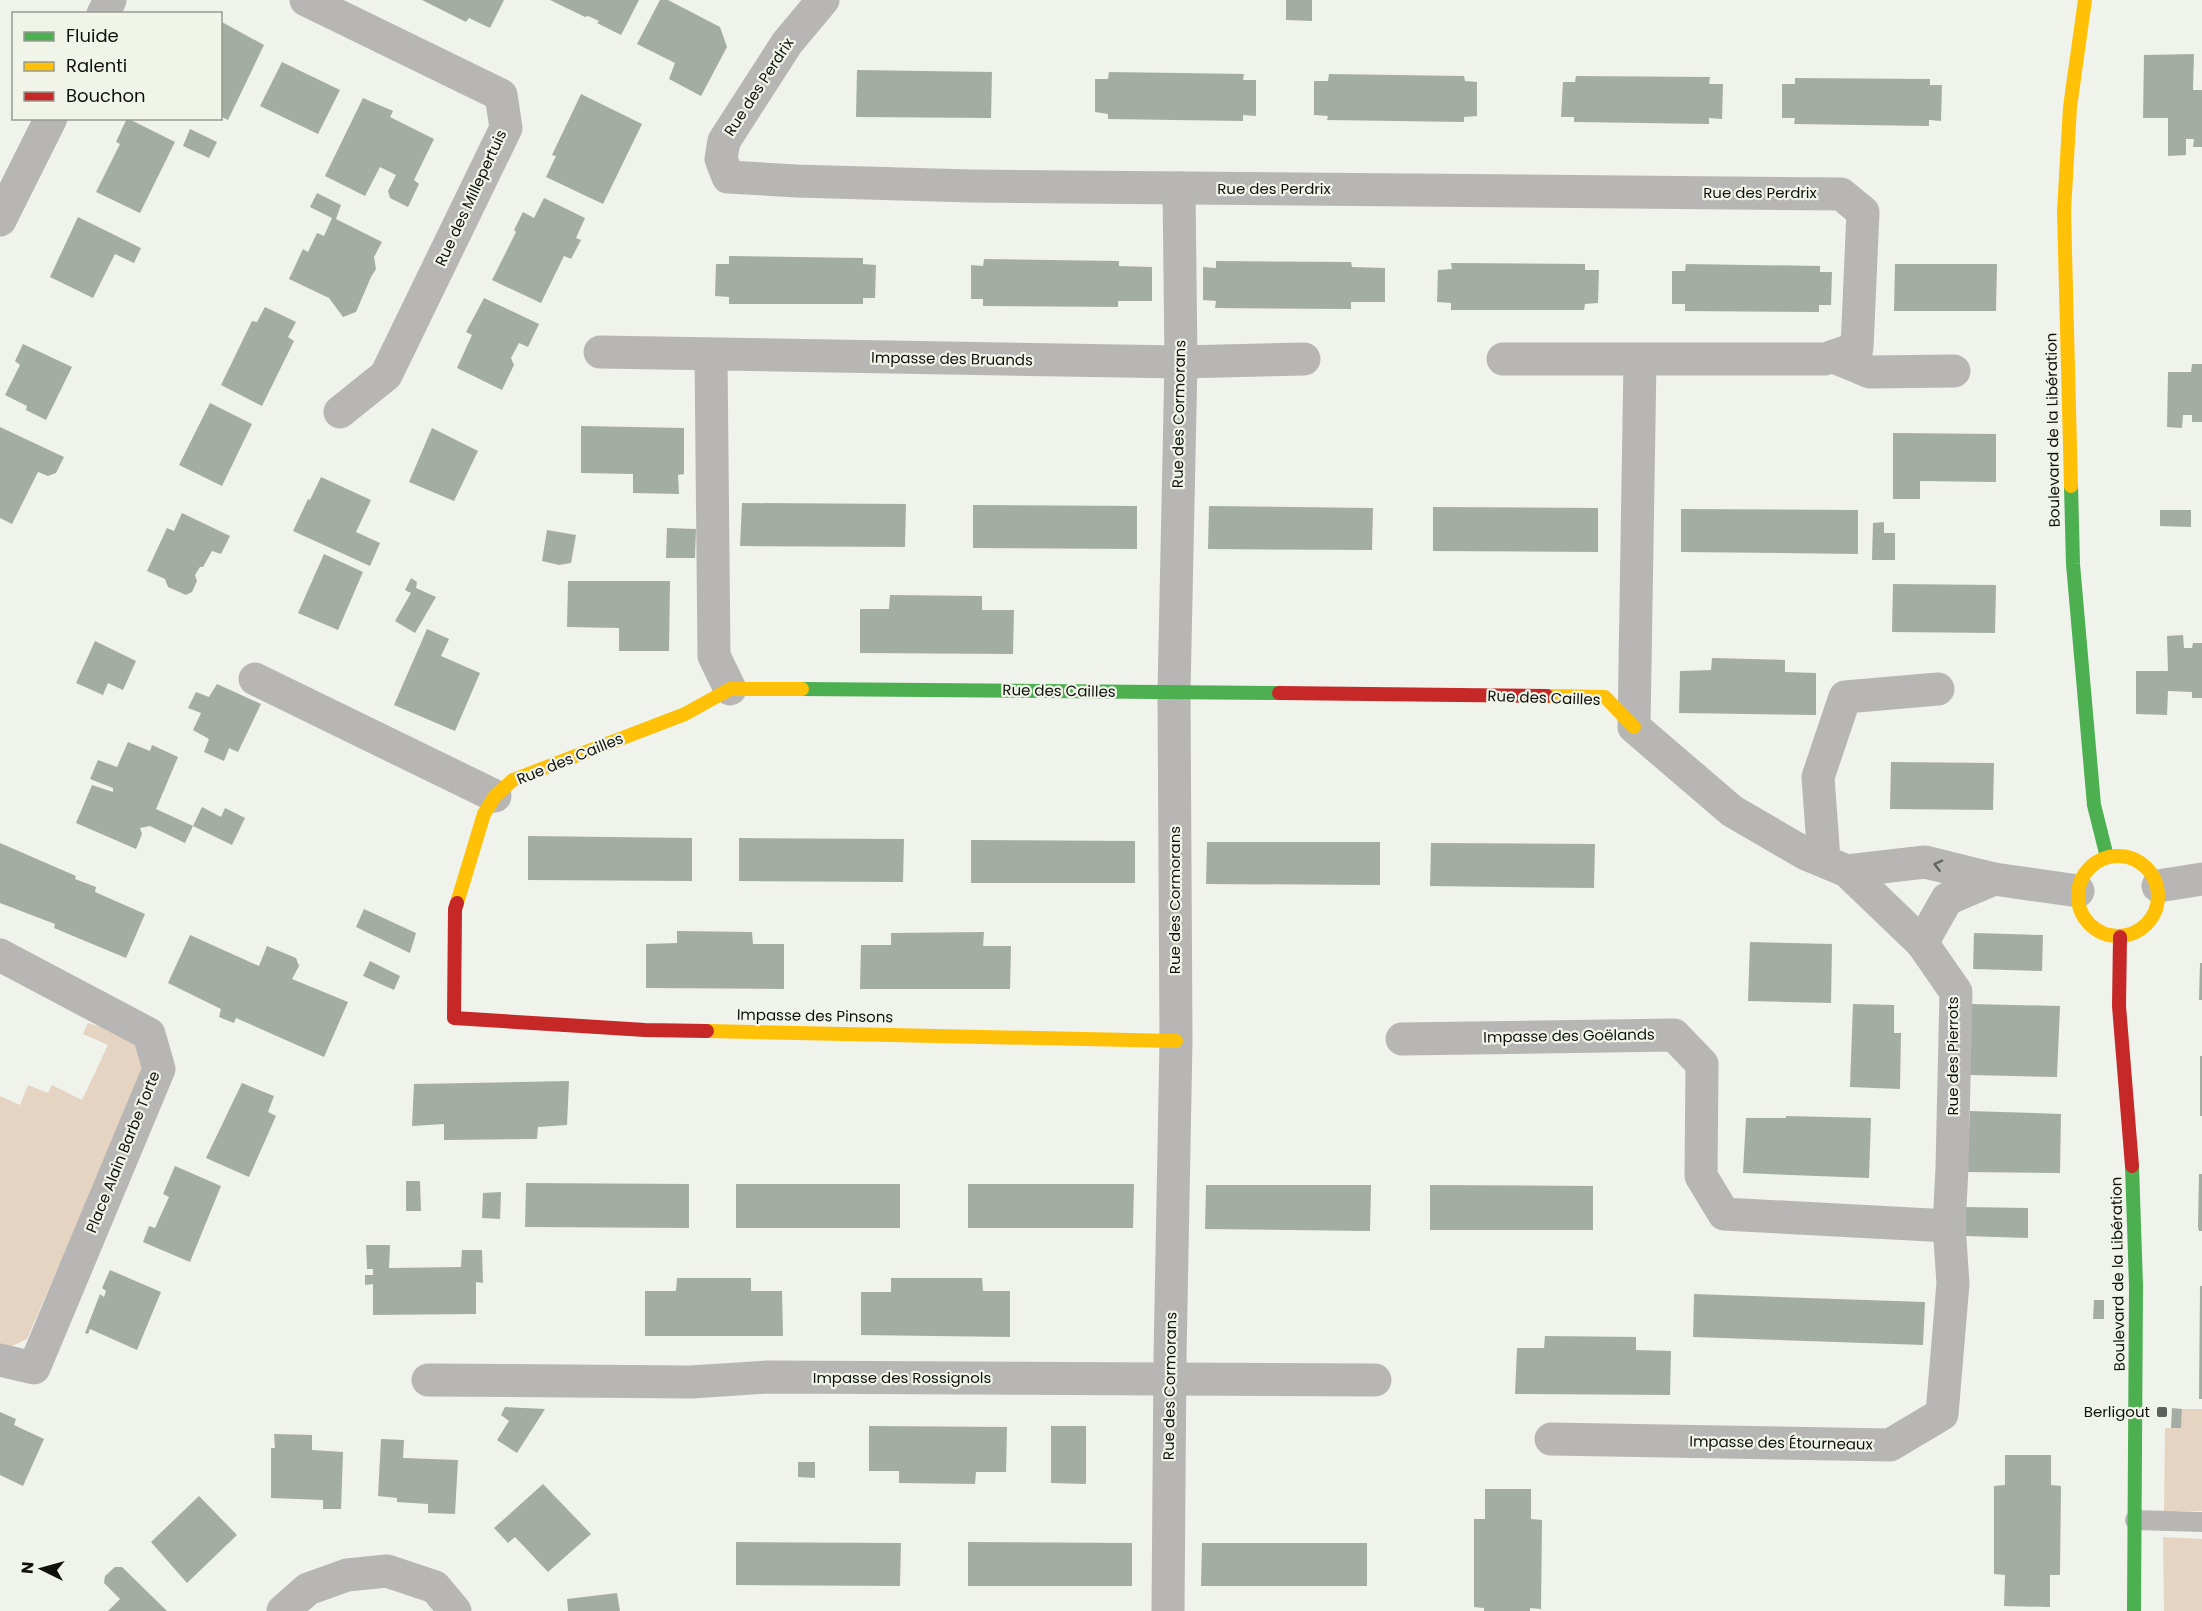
<svg xmlns="http://www.w3.org/2000/svg" width="2202" height="1611" font-family="Poppins,sans-serif">
<rect width="100%" height="100%" fill="#f0f2ec"/>
<g fill="#e6d4c2">
<polygon points="88,1023 136,1038 144,1071 27,1339 4,1350 0,1349 0,1096 20,1105 28,1085 48,1093 52,1085 82,1100 108,1045 83,1034"/>
<polygon points="2182,1409 2202,1409 2202,1511 2164,1511 2165,1428 2181,1428"/>
<polygon points="2163,1537 2202,1539 2202,1611 2164,1611"/>
</g>
<g fill="#a4ada4">
<polygon points="422,0 504,0 490,28 469,18 466,22"/>
<polygon points="550,0 639,0 621,35 597,23 599,21 588,16 585,17"/>
<polygon points="660,0 668,0 720,27 727,47 701,96 669,79 675,63 637,44"/>
<polygon points="1286,0 1312,0 1312,21 1286,20"/>
<polygon points="220,21 264,45 228,120 220,116"/>
<polygon points="2194,54 2193,90 2202,90 2202,147 2193,147 2194,139 2186,139 2186,155 2168,156 2168,118 2143,118 2144,55"/>
<polygon points="282,62 340,90 318,134 260,106"/>
<polygon points="857,70 992,72 991,118 856,117"/>
<polygon points="1109,72 1244,74 1243,80 1256,80 1256,116 1243,115 1243,121 1108,119 1108,114 1095,112 1095,79 1108,79"/>
<polygon points="1329,74 1464,76 1465,81 1477,82 1477,116 1464,117 1464,122 1327,120 1328,116 1314,115 1314,81 1328,81"/>
<polygon points="1576,76 1710,77 1709,84 1723,84 1722,119 1709,118 1709,124 1574,122 1574,117 1561,117 1563,82 1575,82"/>
<polygon points="1795,78 1930,79 1930,85 1942,85 1941,121 1929,120 1929,126 1794,124 1795,118 1782,118 1782,84 1795,84"/>
<polygon points="581,94 642,124 603,204 546,177 556,156 552,155"/>
<polygon points="363,98 393,111 390,117 434,139 414,180 419,184 408,207 390,198 388,191 396,175 380,167 365,196 325,176"/>
<polygon points="127,118 175,142 140,213 96,192 120,144 116,142"/>
<polygon points="190,129 217,142 209,158 183,146"/>
<polygon points="317,193 341,205 336,219 382,242 374,257 376,269 371,277 356,312 343,317 329,298 289,279 303,249 308,252 317,233 324,236 332,218 310,207"/>
<polygon points="544,198 585,218 576,238 581,240 571,259 564,256 541,303 492,280 516,232 514,230 523,212 534,218"/>
<polygon points="78,217 141,248 134,263 115,254 93,298 50,277"/>
<polygon points="729,256 863,258 863,264 876,265 875,298 863,298 863,304 729,304 729,297 715,296 716,264 729,264"/>
<polygon points="984,259 1119,261 1119,266 1152,267 1152,301 1118,301 1118,307 983,306 983,299 971,299 971,265 983,266"/>
<polygon points="1216,261 1351,262 1352,267 1385,268 1385,302 1351,302 1351,309 1215,308 1216,301 1203,300 1203,267 1216,268"/>
<polygon points="1451,263 1585,264 1585,270 1599,270 1598,303 1585,304 1584,310 1451,310 1451,303 1437,302 1438,270 1452,269"/>
<polygon points="1686,264 1820,266 1820,272 1832,272 1831,305 1819,305 1819,312 1685,311 1685,304 1672,304 1672,271 1685,271"/>
<polygon points="1895,264 1997,264 1996,311 1894,311"/>
<polygon points="484,298 539,324 528,347 519,343 511,358 514,365 502,390 457,368 472,335 466,332"/>
<polygon points="265,307 296,322 288,337 294,341 262,406 221,385 252,321 257,322"/>
<polygon points="23,344 72,367 46,420 26,410 27,406 5,395 20,365 15,361"/>
<polygon points="2192,364 2202,364 2202,422 2192,422 2192,415 2183,415 2182,428 2167,427 2168,372 2191,372"/>
<polygon points="210,403 252,424 222,486 179,465"/>
<polygon points="581,426 684,428 684,474 678,475 679,494 633,493 633,474 581,473"/>
<polygon points="0,427 64,457 56,473 48,476 38,472 12,524 0,518"/>
<polygon points="432,428 478,451 454,501 409,482"/>
<polygon points="1893,433 1996,434 1996,482 1920,481 1920,499 1893,499"/>
<polygon points="321,477 371,500 356,532 380,543 370,566 293,531 308,499 310,500"/>
<polygon points="742,503 906,504 905,547 740,546"/>
<polygon points="973,505 1137,506 1137,549 973,548"/>
<polygon points="1209,506 1373,508 1372,550 1208,549"/>
<polygon points="1433,507 1598,508 1598,552 1433,551"/>
<polygon points="1681,509 1858,510 1858,554 1681,552"/>
<polygon points="2160,510 2191,510 2191,527 2160,526"/>
<polygon points="182,513 230,536 221,554 212,551 203,567 200,567 195,575 197,581 192,592 186,595 168,587 165,579 147,571 167,528 174,531"/>
<polygon points="1884,522 1884,533 1895,533 1895,560 1872,560 1873,523"/>
<polygon points="667,528 696,529 695,558 666,558"/>
<polygon points="547,530 576,535 571,563 559,565 542,561"/>
<polygon points="324,554 363,572 338,630 298,613"/>
<polygon points="411,578 417,582 416,588 436,597 415,633 395,621 411,593 405,590"/>
<polygon points="568,581 670,581 669,651 619,651 619,628 567,627"/>
<polygon points="1893,584 1996,585 1995,633 1892,632"/>
<polygon points="890,595 982,596 982,610 1014,610 1013,654 860,653 860,609 889,609"/>
<polygon points="427,629 449,639 441,656 480,673 455,731 394,705"/>
<polygon points="2183,635 2184,648 2192,648 2193,643 2202,643 2202,698 2192,698 2192,692 2168,691 2167,715 2136,714 2136,671 2168,671 2167,636"/>
<polygon points="95,641 136,661 123,690 108,683 103,695 76,683"/>
<polygon points="1712,658 1785,660 1785,672 1816,673 1816,715 1679,713 1680,671 1711,670"/>
<polygon points="217,684 261,704 238,752 229,748 224,761 204,752 209,739 193,730 201,713 188,708 196,692 209,697"/>
<polygon points="128,742 150,751 152,745 178,757 156,809 193,826 185,843 150,826 140,828 142,834 136,849 76,823 92,785 113,792 113,788 90,779 98,760 117,767"/>
<polygon points="1891,762 1994,763 1993,810 1890,809"/>
<polygon points="202,807 221,817 225,808 245,818 232,845 193,826"/>
<polygon points="528,836 692,838 692,881 528,880"/>
<polygon points="739,838 904,839 903,882 739,881"/>
<polygon points="971,840 1135,841 1135,883 971,883"/>
<polygon points="1207,842 1380,842 1380,885 1206,884"/>
<polygon points="0,843 76,876 75,879 96,887 95,892 145,914 126,958 54,928 55,924 0,903"/>
<polygon points="1431,843 1595,844 1594,888 1430,886"/>
<polygon points="364,909 416,933 410,953 356,927"/>
<polygon points="677,931 752,932 753,944 784,944 784,989 646,988 646,944 677,943"/>
<polygon points="984,932 983,946 1011,946 1010,989 860,989 861,945 891,945 891,933"/>
<polygon points="1974,933 2043,935 2042,971 1973,969"/>
<polygon points="190,935 259,966 267,946 296,958 299,966 292,979 348,1002 324,1057 236,1018 234,1023 219,1017 221,1009 168,983"/>
<polygon points="1750,942 1832,944 1831,1003 1748,1001"/>
<polygon points="370,961 400,976 394,990 363,976"/>
<polygon points="2200,963 2202,963 2202,1000 2199,1000"/>
<polygon points="1853,1004 1894,1005 1894,1033 1901,1033 1900,1089 1850,1087"/>
<polygon points="1972,1004 2060,1006 2057,1077 1970,1075"/>
<rect x="2200" y="1056" width="2" height="60"/>
<polygon points="569,1081 567,1125 538,1127 537,1139 444,1140 444,1124 412,1126 414,1084"/>
<polygon points="242,1083 274,1096 268,1112 276,1116 249,1177 206,1158"/>
<polygon points="1970,1111 2061,1114 2060,1173 1967,1172"/>
<polygon points="1786,1116 1871,1118 1869,1178 1743,1173 1746,1118 1786,1118"/>
<polygon points="175,1166 221,1186 190,1262 143,1242 149,1226 155,1228 169,1197 163,1194"/>
<polygon points="2199,1174 2202,1174 2202,1231 2199,1231 2198,1227"/>
<polygon points="406,1181 420,1181 421,1211 406,1211"/>
<polygon points="526,1183 689,1184 689,1228 525,1227"/>
<rect x="736" y="1184" width="164" height="44"/>
<polygon points="968,1184 1134,1184 1133,1228 968,1228"/>
<polygon points="1206,1185 1371,1185 1370,1231 1205,1229"/>
<polygon points="1430,1185 1593,1186 1593,1230 1430,1230"/>
<polygon points="501,1192 500,1219 482,1218 483,1193"/>
<polygon points="1966,1207 2028,1208 2028,1238 1965,1236"/>
<polygon points="366,1245 390,1245 389,1268 461,1267 462,1250 482,1250 483,1283 476,1282 476,1314 373,1315 373,1284 365,1285 365,1275 373,1275 373,1269 367,1269"/>
<polygon points="110,1270 161,1292 137,1350 90,1329 88,1334 85,1333 100,1294 104,1297 106,1291 102,1288"/>
<polygon points="677,1278 751,1278 751,1291 782,1291 783,1336 645,1336 645,1291 676,1291"/>
<polygon points="891,1278 982,1278 983,1291 1010,1291 1010,1337 861,1335 861,1292 891,1292"/>
<polygon points="2200,1286 2202,1286 2202,1399 2199,1399"/>
<polygon points="1694,1294 1925,1302 1923,1345 1693,1337"/>
<polygon points="2094,1300 2104,1300 2104,1319 2093,1319"/>
<polygon points="1545,1336 1636,1337 1636,1350 1671,1351 1670,1395 1515,1394 1517,1348 1544,1348"/>
<polygon points="505,1407 545,1409 517,1453 497,1440 509,1421 501,1415"/>
<polygon points="2172,1408 2182,1409 2181,1428 2171,1428"/>
<polygon points="0,1412 16,1419 14,1425 44,1439 23,1486 0,1475"/>
<polygon points="869,1426 1007,1427 1006,1472 976,1472 975,1484 899,1483 899,1471 869,1471"/>
<polygon points="1051,1426 1086,1426 1086,1484 1051,1483"/>
<polygon points="274,1434 312,1435 312,1450 343,1452 341,1509 323,1509 323,1500 271,1498 271,1448 275,1448"/>
<polygon points="381,1439 404,1440 403,1458 458,1460 455,1514 428,1513 428,1504 397,1502 397,1498 378,1496"/>
<polygon points="2005,1455 2051,1455 2051,1485 2061,1486 2060,1575 2050,1575 2050,1607 2004,1606 2005,1575 1994,1574 1994,1486 2005,1485"/>
<polygon points="798,1462 815,1462 815,1478 798,1477"/>
<polygon points="543,1484 591,1534 548,1572 515,1537 508,1543 494,1528"/>
<polygon points="1485,1489 1531,1489 1531,1519 1542,1520 1541,1609 1530,1608 1530,1611 1484,1611 1484,1608 1474,1607 1474,1519 1485,1519"/>
<polygon points="199,1496 237,1535 187,1583 151,1542"/>
<polygon points="736,1542 901,1543 900,1586 736,1585"/>
<polygon points="968,1542 1132,1543 1132,1586 968,1586"/>
<polygon points="1202,1543 1367,1543 1367,1586 1201,1586"/>
<polygon points="115,1567 122,1567 167,1611 108,1611 120,1599 104,1583 105,1576"/>
<polygon points="617,1593 620,1611 568,1611 567,1599"/>
</g>
<g fill="none" stroke-linecap="round" stroke-linejoin="round">
<polyline stroke="#b7b6b4" stroke-width="20" points="2135,1520 2202,1522"/>
<g stroke="#b7b6b4" stroke-width="33">
<polyline points="306,0 501,95 506,128 386,375 340,412"/>
<polyline points="823,0 787,43 724,141 721,159 728,177 797,181 970,186 1841,194 1863,212 1857,348 1825,359 1503,359"/>
<polyline points="103,14 110,0"/>
<polyline points="0,220 51,118"/>
<polyline points="600,352 1181,362 1304,359"/>
<polyline points="711,355 714,656 730,689"/>
<polyline points="1834,357 1870,372 1954,371"/>
<polyline points="255,679 495,796"/>
<polyline points="1824,860 1818,777 1845,697 1938,689"/>
<polyline points="1847,871 1925,862 1994,879 2078,891"/>
<polyline points="2158,886 2202,879"/>
<polyline points="1922,943 1947,899 1994,879"/>
<polyline points="0,955 149,1034 159,1069 34,1368 0,1360"/>
<polyline points="1402,1039 1674,1035 1702,1064 1701,1176 1724,1214 1949,1226"/>
<polyline points="428,1380 691,1382 767,1377 1375,1380"/>
<polyline points="1551,1439 1890,1445 1942,1414 1953,1283 1949,1226 1952,1168 1956,992 1922,943 1847,871 1806,854 1732,811 1634,727 1640,360"/>
<polyline points="283,1611 308,1589 347,1575 387,1571 435,1587 455,1611"/>
<polyline points="1168,1611 1170,1358 1176,1041 1174,692 1181,362 1179,188"/>
</g>
<g stroke="#4caf50" stroke-width="14">
<polyline points="2071,486 2073,564 2094,805 2107,857"/>
<polyline points="802,689 1279,693"/>
<polyline points="2132,1166 2136,1285 2134,1611"/>
</g>
<g stroke="#ffc107" stroke-width="14">
<polyline points="2071,486 2064,211 2070,107 2085,0"/>
<polyline points="1547,696 1605,697 1634,727"/>
<circle cx="2118" cy="896" r="40"/>
<polyline points="457,903 484,814 495,796 513,780 685,714 730,689 802,689"/>
<polyline points="707,1031 1176,1041"/>
</g>
<g stroke="#c62828" stroke-width="14">
<polyline points="1279,693 1547,696"/>
<polyline points="457,903 455,909 454,1018 645,1030 707,1031"/>
<polyline points="2120,937 2119,1006 2132,1166"/>
</g>
</g>
<defs><path id="oneway-chevron" d="M-2-3.5L2.5 0L-2 3.5" fill="none" stroke-width="1.6" stroke-linecap="round" stroke-linejoin="round" transform="scale(1.5)"/></defs>
<use stroke="#646460" href="#oneway-chevron" transform="translate(1938 865) rotate(-166)"/>
<rect fill="#5e605b" stroke="#f1f5e9" stroke-width="2" x="2156" y="1406" width="12" height="12" rx="3"/>
<g text-anchor="middle" stroke-width="4.5" stroke-linejoin="round" paint-order="stroke">
<g font-size="15" fill="#10110d" stroke="#f1f5e9">
<text transform="translate(759 87) rotate(-57)" y="5">Rue des Perdrix</text>
<text x="1274" y="194">Rue des Perdrix</text>
<text x="1760" y="198">Rue des Perdrix</text>
<text transform="translate(471 198) rotate(-65)" y="5">Rue des Millepertuis</text>
<text transform="translate(952 359) rotate(1)" y="5">Impasse des Bruands</text>
<text transform="translate(1179 414) rotate(-89)" y="5">Rue des Cormorans</text>
<text transform="translate(2053 430) rotate(-91)" y="5">Boulevard de la Libération</text>
<text transform="translate(1059 691) rotate(1)" y="5">Rue des Cailles</text>
<text transform="translate(1544 698) rotate(2)" y="5">Rue des Cailles</text>
<text transform="translate(570 759) rotate(-22)" y="5">Rue des Cailles</text>
<text transform="translate(1175 900) rotate(-90)" y="5">Rue des Cormorans</text>
<text transform="translate(815 1016) rotate(1)" y="5">Impasse des Pinsons</text>
<text transform="translate(1569 1036) rotate(-1)" y="5">Impasse des Goëlands</text>
<text transform="translate(1953 1056) rotate(-90)" y="5">Rue des Pierrots</text>
<text transform="translate(123 1152) rotate(-68)" y="5">Place Alain Barbe Torte</text>
<text transform="translate(2118 1274) rotate(-91)" y="5">Boulevard de la Libération</text>
<text x="902" y="1383">Impasse des Rossignols</text>
<text transform="translate(1170 1386) rotate(-89)" y="5">Rue des Cormorans</text>
<text transform="translate(1781 1443) rotate(1)" y="5">Impasse des Étourneaux</text>
</g>
<g font-size="15" fill="#10110d" stroke="#f1f5e9" text-anchor="end">
<text x="2150" y="1417">Berligout</text>
</g>
</g>
<rect x="12" y="12" width="210" height="108" fill="#f1f5e9" stroke="#979a91" stroke-width="1.5"/>
<rect x="24" y="32" width="30" height="9" fill="#4caf50" stroke="#979a91" stroke-width="1.5"/>
<text x="66" y="42" font-size="18" fill="#10110d">Fluide</text>
<rect x="24" y="62" width="30" height="9" fill="#ffc107" stroke="#979a91" stroke-width="1.5"/>
<text x="66" y="72" font-size="18" fill="#10110d">Ralenti</text>
<rect x="24" y="92" width="30" height="9" fill="#c62828" stroke="#979a91" stroke-width="1.5"/>
<text x="66" y="102" font-size="18" fill="#10110d">Bouchon</text>
<g transform="translate(42 1569) rotate(275)" stroke="#f1f5e9" stroke-width="4.5" paint-order="stroke">
<path d="M0-4.5L10 22L0 15L-10 22Z" fill="#10110d"/>
<text y="-9" font-size="16" font-weight="bold" text-anchor="middle" fill="#10110d">N</text>
</g>
</svg>
